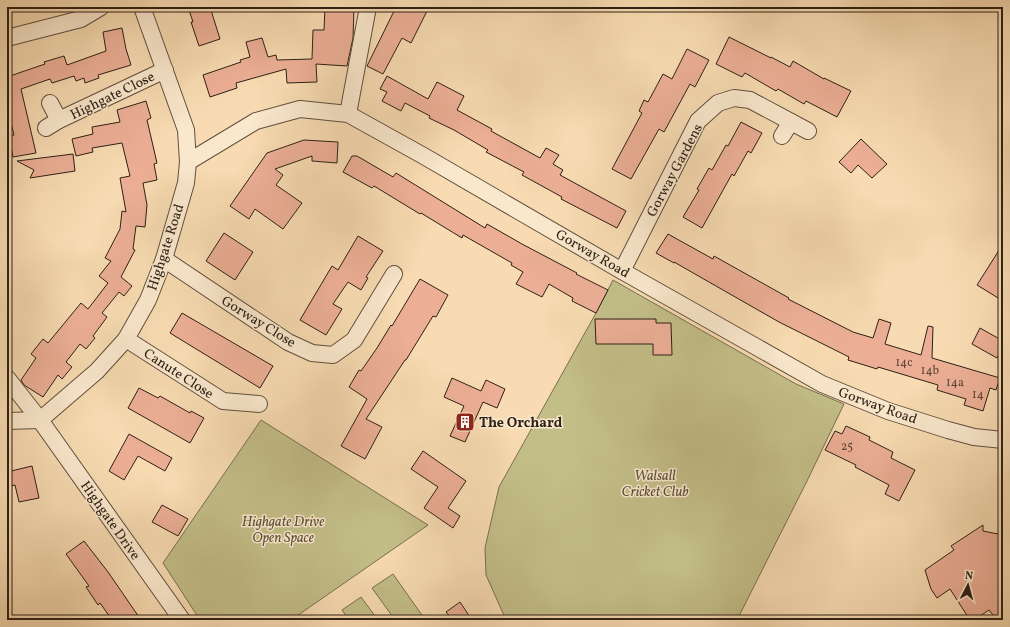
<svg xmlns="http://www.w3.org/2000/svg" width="1010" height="627" font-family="Vollkorn,serif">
<rect width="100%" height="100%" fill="#f8dbb2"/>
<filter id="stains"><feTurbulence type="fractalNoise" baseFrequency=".005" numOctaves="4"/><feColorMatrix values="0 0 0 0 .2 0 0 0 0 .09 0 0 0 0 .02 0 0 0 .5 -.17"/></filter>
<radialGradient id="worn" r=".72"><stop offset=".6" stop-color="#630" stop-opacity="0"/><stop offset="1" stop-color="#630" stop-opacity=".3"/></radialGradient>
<g fill="#c3be88" stroke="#786f4f">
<polygon points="613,280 796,384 844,404 807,481 737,620 506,620 486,575 485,548 499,487 596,313"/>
<polygon points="261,420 428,525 291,620 200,620 163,563"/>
<polygon points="393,574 424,618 421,620 395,620 372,588"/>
<polygon points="361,597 378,620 349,620 342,610"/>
</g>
<g fill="#ecaf96" stroke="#2d2016">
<polygon points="188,7 210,7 220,39 199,46 191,22 193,22"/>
<polygon points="325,7 354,7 353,38 347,66 316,64 317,82 287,83 286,69 236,83 237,88 210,97 203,75 241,62 240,60 250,57 246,42 262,38 268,57 276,55 277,60 312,59 313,30 324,30"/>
<polygon points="396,7 429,7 411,43 402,38 383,74 367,66"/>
<polygon points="122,28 126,49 131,65 98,75 99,78 85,83 84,78 76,81 74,76 52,83 50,79 21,89 36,153 13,157 9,136 14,135 7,107 7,77 45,64 44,62 64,56 67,65 106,51 103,32"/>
<polygon points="729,37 771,58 771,57 790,67 793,61 824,79 824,78 851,91 837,117 806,101 804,104 778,89 776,91 745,73 742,77 716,64"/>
<polygon points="687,49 709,60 695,87 690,84 664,132 659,129 631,179 612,169 642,113 639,111 644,100 648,102 663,74 672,79"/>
<polygon points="387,76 428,99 437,82 464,96 457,110 492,129 491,131 540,158 546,148 559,155 553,164 563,170 560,175 626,211 617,228 561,199 562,197 522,175 524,172 486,152 488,150 454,130 429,118 430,116 405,103 401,111 382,101 387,92 380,89"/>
<polygon points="146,101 151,118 147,120 157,163 154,164 157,180 143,183 147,205 145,227 136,226 133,249 135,250 121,277 132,286 124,296 119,292 102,313 107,317 93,336 95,338 86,349 80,344 66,362 72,367 62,379 58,375 43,397 24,385 21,380 36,358 31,354 43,339 48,343 81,303 88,309 108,283 99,276 111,261 105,258 120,229 122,211 126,212 120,178 130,176 122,143 92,148 93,152 76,156 72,139 93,134 92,127 120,122 117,110"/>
<polygon points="741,122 762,133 751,153 748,151 734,176 732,174 702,228 683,217 699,190 697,189 709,168 712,170 726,145 728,146"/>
<polygon points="861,139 887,164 872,178 858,165 851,173 839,162"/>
<polygon points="304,140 338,142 337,163 312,161 312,156 275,169 283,175 276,185 302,203 283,229 255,209 249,219 230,206 267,153"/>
<polygon points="73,154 75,171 30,178 34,170 17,161"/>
<polygon points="352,156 357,156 393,177 396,173 485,228 487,224 522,244 577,273 576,274 608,290 596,313 572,301 573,298 549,284 542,297 516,284 523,272 511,265 512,263 463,235 462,238 421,213 420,214 374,186 372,188 343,172"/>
<polygon points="224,233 253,252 235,280 206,261"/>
<polygon points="668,234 713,259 714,256 789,298 788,299 853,332 873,338 879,319 891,323 885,344 921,355 928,326 933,327 932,358 1000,378 996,390 990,388 983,411 964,405 966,399 937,390 938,385 878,367 877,369 848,360 849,357 779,322 674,262 674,263 656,253"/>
<polygon points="358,236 383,251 366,277 368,278 361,290 348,282 333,304 342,309 326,335 300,320 332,266 338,270"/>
<polygon points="1003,244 1003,301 977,285"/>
<polygon points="420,279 448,295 436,317 433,316 406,360 405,360 366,419 382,427 365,459 341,446 367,399 349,387 359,370 361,371 377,348 391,325 392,326"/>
<polygon points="182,313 273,366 260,388 170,333"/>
<polygon points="595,319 656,319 656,323 671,323 672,355 653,355 653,344 596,344"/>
<polygon points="980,328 1003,341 1003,347 997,358 972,344"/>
<polygon points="452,378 481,391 486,380 505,389 497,408 483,402 465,442 450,436 464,406 444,397"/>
<polygon points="139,388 158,398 160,396 190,413 191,411 204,418 190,443 128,408"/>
<polygon points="846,426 870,437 869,440 893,452 891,458 915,470 899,501 885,494 889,485 855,467 856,465 825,450 835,431 842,434"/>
<polygon points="129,434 172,458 165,471 138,456 124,480 109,471"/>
<polygon points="423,451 466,481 448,508 460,516 453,528 424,508 438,487 411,469"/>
<polygon points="32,466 39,498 19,502 15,485 7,487 7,472"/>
<polygon points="162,505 188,519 178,536 152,522"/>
<polygon points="983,525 983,531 1003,535 1003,620 997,620 989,610 974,620 970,620 950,589 937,598 931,589 925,570 954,550 951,546"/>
<polygon points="84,541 108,572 141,620 112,620 100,603 98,605 86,587 89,586 66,554"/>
<polygon points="460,602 472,620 453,620 446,612"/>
</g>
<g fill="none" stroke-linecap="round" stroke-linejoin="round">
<g stroke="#604f3d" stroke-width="18">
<g id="minor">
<polyline points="7,38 81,19 101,7"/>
<polyline points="50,103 59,120"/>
<polyline points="348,114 368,7"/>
<polyline points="46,128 59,120 165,70"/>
<polyline points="782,136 791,122"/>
<polyline points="188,162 256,121 300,109 348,114 422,155 622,271 822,384 888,411 948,430 974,437 1003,440"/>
<polyline points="164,259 288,342 312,353 333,355 354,340 394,274"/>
<polyline points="622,271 698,121 718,103 734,98 750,100 808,131"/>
<polyline points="126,339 223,401 259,404"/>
<polyline points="7,378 40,420 182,620"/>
<polyline points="7,421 40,420 97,371 126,339 148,300 164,259 186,183 188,162 186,130 142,7"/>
</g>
</g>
<use href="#minor" stroke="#fae8cd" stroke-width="16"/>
</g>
<defs>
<g id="building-square" transform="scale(1)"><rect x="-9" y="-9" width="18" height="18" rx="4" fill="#8f2418" stroke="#fae8cd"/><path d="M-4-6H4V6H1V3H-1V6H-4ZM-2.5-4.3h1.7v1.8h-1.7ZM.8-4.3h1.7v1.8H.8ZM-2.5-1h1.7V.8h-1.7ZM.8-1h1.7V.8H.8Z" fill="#fff"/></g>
</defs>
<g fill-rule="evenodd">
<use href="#building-square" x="465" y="422"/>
</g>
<g text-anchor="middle" stroke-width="3" stroke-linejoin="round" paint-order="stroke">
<g font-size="12" fill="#5d4436">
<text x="904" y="366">14c</text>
<text x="930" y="374">14b</text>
<text x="955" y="386">14a</text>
<text x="978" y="398">14</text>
<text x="847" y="450">25</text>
</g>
<g font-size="14" fill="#2d2016" stroke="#fae8cd">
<text transform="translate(112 95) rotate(-26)" y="5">Highgate Close</text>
<text transform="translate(674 170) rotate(-62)" y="5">Gorway Gardens</text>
<text transform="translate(165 247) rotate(-72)" y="5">Highgate Road</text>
<text transform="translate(593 253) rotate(30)" y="5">Gorway Road</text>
<text transform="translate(259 321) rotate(32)" y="5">Gorway Close</text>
<text transform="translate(179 373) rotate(33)" y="5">Canute Close</text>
<text transform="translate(878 405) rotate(20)" y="5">Gorway Road</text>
<text transform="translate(111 520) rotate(55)" y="5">Highgate Drive</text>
</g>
<g font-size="14" font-weight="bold" fill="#2d2016" stroke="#fae8cd" text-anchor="start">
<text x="479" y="427">The Orchard</text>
</g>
<g font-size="14" font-style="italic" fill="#5a4f38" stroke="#fae8cd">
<text x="655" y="480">Walsall<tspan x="655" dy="16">Cricket Club</tspan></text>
<text x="283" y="526">Highgate Drive<tspan x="283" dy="16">Open Space</tspan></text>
</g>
</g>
<rect width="1010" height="627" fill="none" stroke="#f8dbb2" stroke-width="24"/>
<rect x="8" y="8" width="994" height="611" fill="none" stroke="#2d2016" stroke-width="2"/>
<rect x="12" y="12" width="986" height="603" fill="none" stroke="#2d2016"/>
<g transform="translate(968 585) rotate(6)" stroke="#fae8cd" stroke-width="3" paint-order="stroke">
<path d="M0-3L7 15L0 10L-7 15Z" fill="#2d2016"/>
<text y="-6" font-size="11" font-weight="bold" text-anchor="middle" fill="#2d2016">N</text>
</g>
<rect width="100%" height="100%" filter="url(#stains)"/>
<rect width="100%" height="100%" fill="url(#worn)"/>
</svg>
